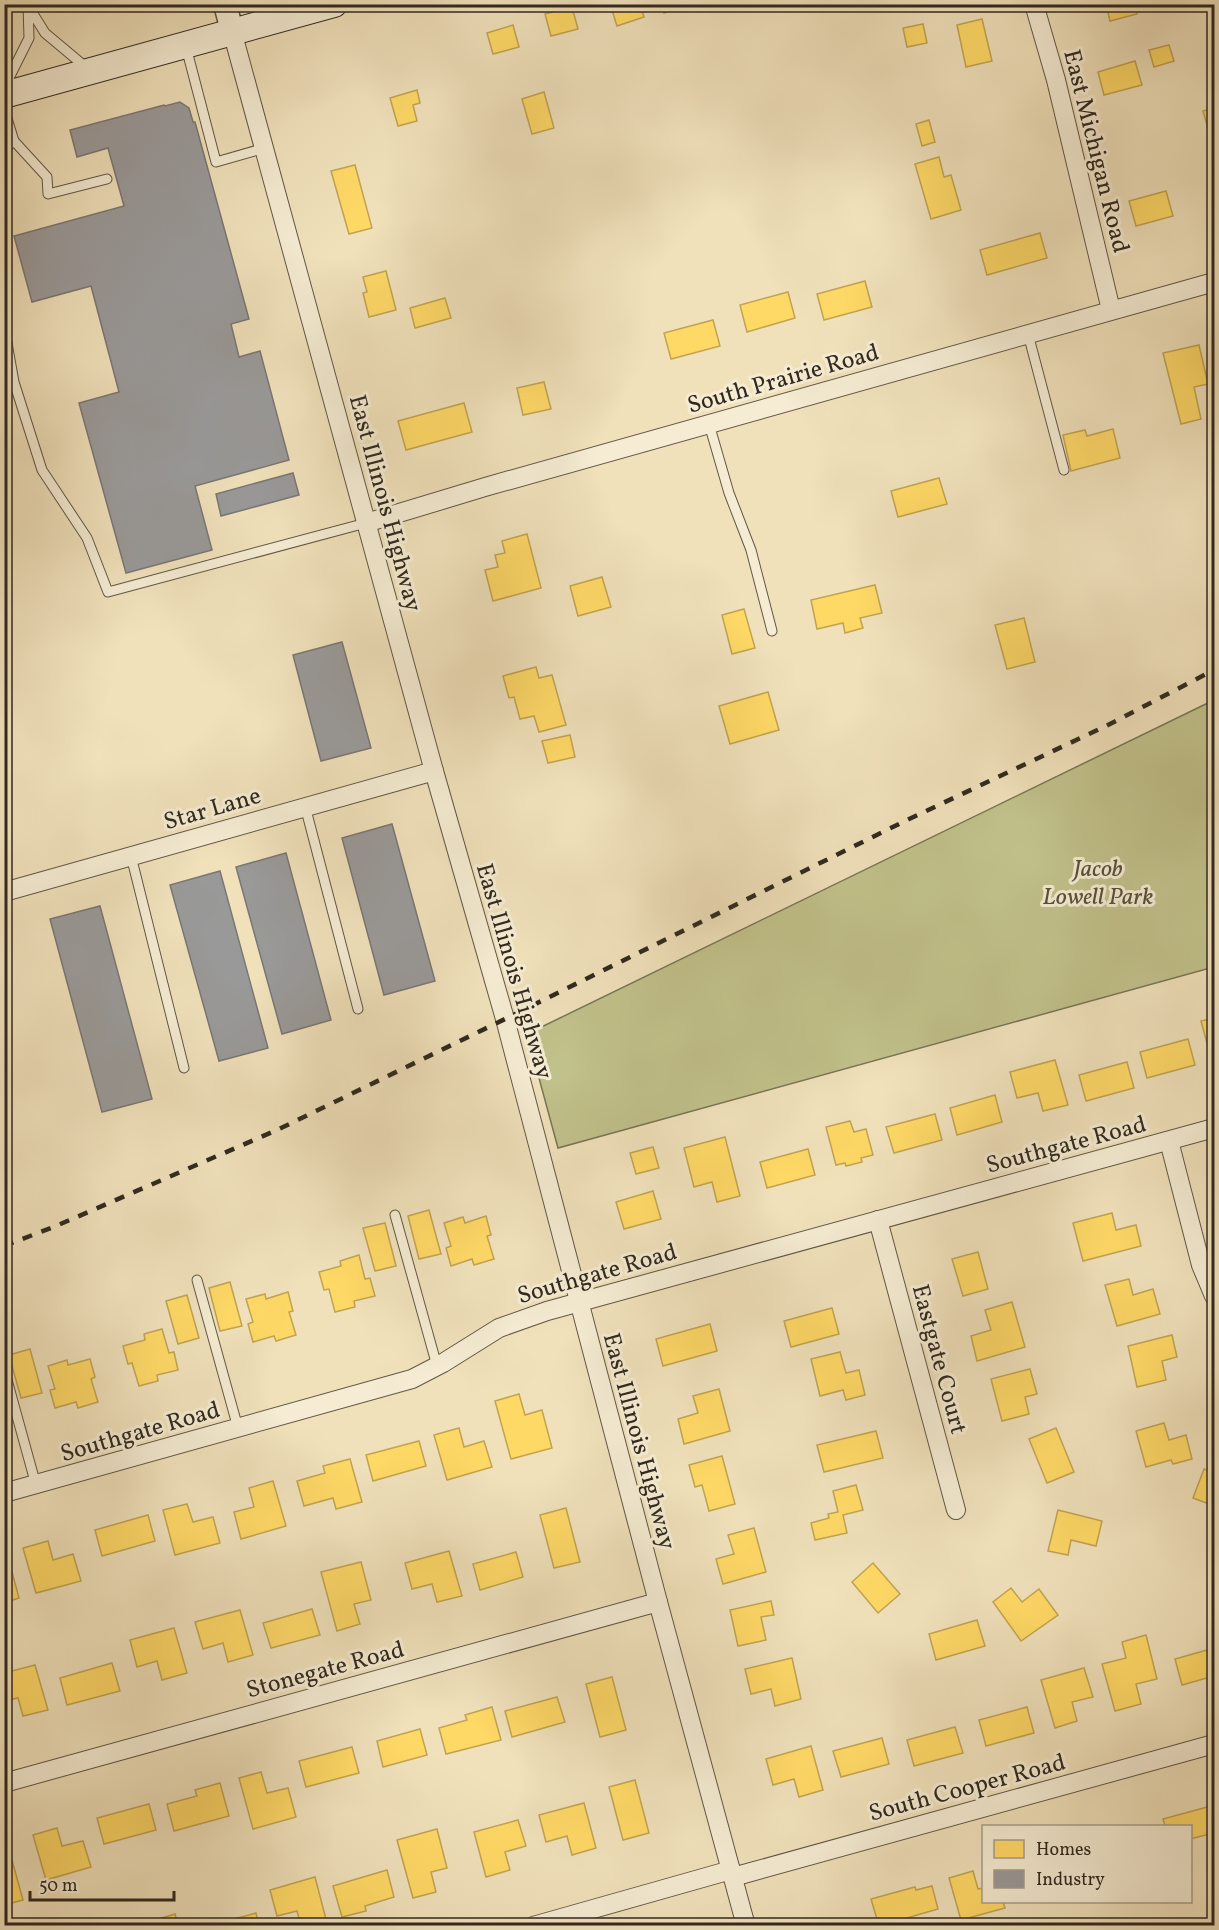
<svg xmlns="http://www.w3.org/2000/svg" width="1219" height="1930" font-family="Vollkorn,serif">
<rect width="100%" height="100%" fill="#f0e1bb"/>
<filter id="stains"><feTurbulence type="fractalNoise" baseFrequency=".00333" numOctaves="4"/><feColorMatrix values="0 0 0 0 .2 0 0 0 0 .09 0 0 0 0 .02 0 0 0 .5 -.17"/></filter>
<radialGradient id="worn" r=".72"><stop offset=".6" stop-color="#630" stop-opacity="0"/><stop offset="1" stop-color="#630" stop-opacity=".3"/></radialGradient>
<polygon fill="#c1c18b" stroke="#787555" stroke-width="1.5" points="1214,700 1214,967 558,1148 527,1034"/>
<g fill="#ffd966" stroke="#c1a451" stroke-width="1.5">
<polygon points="610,4 640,4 644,17 617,26"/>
<polygon points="662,4 687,4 687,6 664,13"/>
<polygon points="1106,4 1134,4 1137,14 1110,21"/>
<polygon points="572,7 578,29 551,36 545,14"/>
<polygon points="982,19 992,61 966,67 957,25"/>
<polygon points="923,24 927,43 907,47 903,28"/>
<polygon points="513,25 519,47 493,54 487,33"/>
<polygon points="1169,45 1174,61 1154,67 1149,50"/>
<polygon points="1135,61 1142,85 1104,95 1098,72"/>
<polygon points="417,90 420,103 413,105 417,121 398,126 390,98"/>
<polygon points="544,92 554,128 532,134 522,99"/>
<polygon points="1214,108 1214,130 1209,132 1203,111"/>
<polygon points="929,120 935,142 922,146 916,124"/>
<polygon points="939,157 944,177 951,175 961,210 931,219 915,164"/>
<polygon points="355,165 372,228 349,234 331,171"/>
<polygon points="1166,191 1173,216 1136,226 1129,201"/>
<polygon points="1040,233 1047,258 987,275 980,250"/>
<polygon points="386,271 396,310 369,317 363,293 367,292 363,277"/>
<polygon points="865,281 872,307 824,320 817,294"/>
<polygon points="788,292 795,318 747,332 740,305"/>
<polygon points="445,298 451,318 415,328 410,308"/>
<polygon points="713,320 720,346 671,359 664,333"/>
<polygon points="1199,345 1208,384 1194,387 1201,419 1181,424 1163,353"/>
<polygon points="544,382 551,409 523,415 517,388"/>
<polygon points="464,403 472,432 406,450 398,421"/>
<polygon points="1113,429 1120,458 1071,471 1063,435 1085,430 1087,436"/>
<polygon points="939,478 947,504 898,517 891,491"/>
<polygon points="527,534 541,588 493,601 485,570 498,567 495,555 505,553 502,541"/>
<polygon points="602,577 611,607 578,616 570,586"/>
<polygon points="875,585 882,613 860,618 863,628 845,633 843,623 817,629 811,600"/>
<polygon points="744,609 755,648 732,654 722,615"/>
<polygon points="1024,618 1035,662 1007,669 995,625"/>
<polygon points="536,667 539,678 552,675 566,725 539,732 534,716 520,719 514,697 509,698 503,676"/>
<polygon points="768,692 779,730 730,744 719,706"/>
<polygon points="570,735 575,757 548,763 542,741"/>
<polygon points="1214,1018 1214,1046 1208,1047 1201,1021"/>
<polygon points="1188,1039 1195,1065 1147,1078 1140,1052"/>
<polygon points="1055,1060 1068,1105 1043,1111 1038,1093 1017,1098 1010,1072"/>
<polygon points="1127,1062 1134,1088 1086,1101 1079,1075"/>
<polygon points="995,1095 1002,1122 957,1135 950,1108"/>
<polygon points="935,1114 942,1140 894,1153 886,1127"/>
<polygon points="850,1121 854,1132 866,1129 873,1155 861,1158 862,1162 846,1166 845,1163 836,1165 826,1127"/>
<polygon points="725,1137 740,1196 717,1202 712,1182 694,1187 684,1148"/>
<polygon points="653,1147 659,1168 636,1174 630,1153"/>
<polygon points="808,1149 815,1175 767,1188 760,1162"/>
<polygon points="653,1191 661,1219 624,1229 616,1202"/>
<polygon points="429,1210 441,1254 419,1259 408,1216"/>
<polygon points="1112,1213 1116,1230 1136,1225 1141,1246 1083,1261 1073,1223"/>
<polygon points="486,1216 491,1235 487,1236 494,1259 474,1265 472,1259 451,1266 446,1248 451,1246 444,1223 463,1217 465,1223"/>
<polygon points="385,1223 396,1266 375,1271 363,1228"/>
<polygon points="978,1252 988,1289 963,1296 952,1259"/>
<polygon points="359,1255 365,1279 370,1278 375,1296 354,1301 355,1307 335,1312 329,1289 324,1290 319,1272 341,1266 340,1261"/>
<polygon points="1129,1279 1133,1295 1153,1289 1160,1314 1117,1326 1105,1285"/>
<polygon points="230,1282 242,1326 220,1331 209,1288"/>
<polygon points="288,1292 293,1311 289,1312 296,1335 276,1341 274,1336 253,1342 248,1324 253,1322 246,1299 265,1294 266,1299"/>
<polygon points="187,1295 199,1338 178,1344 166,1301"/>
<polygon points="1012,1302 1025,1347 977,1361 971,1336 991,1330 985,1310"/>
<polygon points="832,1308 839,1334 791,1347 784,1321"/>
<polygon points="710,1324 717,1351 663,1366 656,1339"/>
<polygon points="162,1329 169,1353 174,1352 178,1370 157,1375 158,1381 139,1386 132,1363 128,1364 123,1346 145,1340 144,1334"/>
<polygon points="1172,1335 1177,1357 1162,1361 1166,1380 1137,1387 1128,1346"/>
<polygon points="30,1349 42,1393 21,1398 9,1355"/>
<polygon points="840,1352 846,1373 859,1370 865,1395 846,1400 843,1390 820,1396 811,1359"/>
<polygon points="90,1359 95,1377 91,1379 98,1402 78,1408 76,1402 55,1408 50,1390 55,1389 48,1366 67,1360 68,1365"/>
<polygon points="1030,1369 1037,1394 1025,1397 1029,1414 1002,1421 991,1379"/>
<polygon points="719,1389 730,1431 684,1444 678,1419 698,1413 693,1396"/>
<polygon points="519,1394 525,1415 542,1410 552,1448 511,1459 495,1401"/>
<polygon points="1164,1423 1169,1440 1186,1435 1192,1459 1173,1464 1171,1460 1146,1467 1136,1431"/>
<polygon points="459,1428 464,1447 484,1441 492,1467 447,1480 434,1435"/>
<polygon points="1056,1428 1074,1472 1047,1483 1029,1439"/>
<polygon points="876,1431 883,1458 824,1472 817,1445"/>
<polygon points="419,1441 426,1466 373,1481 366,1455"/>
<polygon points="722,1456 735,1504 709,1511 702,1485 695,1487 689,1465"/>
<polygon points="350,1459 362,1502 336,1509 333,1498 304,1506 297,1481 325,1473 323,1466"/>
<polygon points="1204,1469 1214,1473 1214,1506 1193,1498"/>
<polygon points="273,1481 286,1526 241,1539 234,1512 254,1507 249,1488"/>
<polygon points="856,1485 863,1510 843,1515 847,1533 815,1540 811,1523 829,1518 828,1514 838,1512 833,1491"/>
<polygon points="187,1504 193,1522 213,1517 220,1543 175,1555 163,1510"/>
<polygon points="566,1508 580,1562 554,1568 540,1515"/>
<polygon points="1058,1510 1102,1521 1096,1546 1071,1540 1068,1555 1048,1551"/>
<polygon points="148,1515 155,1541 102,1556 95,1530"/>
<polygon points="754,1528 766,1572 723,1584 716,1559 734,1554 728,1535"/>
<polygon points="48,1541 53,1560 73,1554 81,1581 36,1593 23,1548"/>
<polygon points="449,1551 462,1596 437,1602 432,1584 412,1589 405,1563"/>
<polygon points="516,1552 523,1577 480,1590 473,1564"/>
<polygon points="361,1562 371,1600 354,1604 360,1624 337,1631 321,1572"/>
<polygon points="873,1563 900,1594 878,1613 852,1582"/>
<polygon points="12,1572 19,1598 4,1603 4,1574"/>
<polygon points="1011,1588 1022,1602 1039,1589 1058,1615 1021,1641 993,1602"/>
<polygon points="771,1601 774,1615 761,1617 766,1640 738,1646 730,1610"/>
<polygon points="312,1609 320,1635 271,1648 263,1623"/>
<polygon points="240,1610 253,1655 228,1662 223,1643 203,1649 195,1622"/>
<polygon points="977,1620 985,1646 936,1660 929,1634"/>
<polygon points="174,1628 187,1673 162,1680 157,1661 137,1667 130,1640"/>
<polygon points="1146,1635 1157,1679 1136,1684 1141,1704 1115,1711 1102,1664 1126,1658 1122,1642"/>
<polygon points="1214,1648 1214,1676 1182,1685 1175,1659"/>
<polygon points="792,1658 801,1699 775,1706 771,1689 751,1694 745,1669"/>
<polygon points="112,1663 120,1691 67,1705 60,1678"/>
<polygon points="35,1665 48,1710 23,1716 18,1698 4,1701 4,1673"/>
<polygon points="1084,1668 1093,1697 1072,1702 1077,1721 1055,1728 1041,1680"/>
<polygon points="612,1677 626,1730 600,1737 586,1684"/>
<polygon points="557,1697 565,1722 512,1737 505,1711"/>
<polygon points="492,1707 501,1740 446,1754 439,1728 467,1720 465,1715"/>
<polygon points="1027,1707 1034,1733 986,1746 979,1720"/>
<polygon points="955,1727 963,1753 914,1766 907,1740"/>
<polygon points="420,1729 427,1755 383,1767 377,1741"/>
<polygon points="882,1738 889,1764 841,1777 833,1751"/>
<polygon points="811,1746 823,1790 799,1797 794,1779 773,1785 766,1759"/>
<polygon points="352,1747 359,1773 306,1787 299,1761"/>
<polygon points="261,1772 267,1793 288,1788 296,1817 253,1829 239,1778"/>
<polygon points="635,1780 649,1833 623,1840 609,1787"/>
<polygon points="220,1783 229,1816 174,1831 167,1804 197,1796 195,1790"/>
<polygon points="584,1803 596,1848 572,1855 567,1836 546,1842 539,1815"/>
<polygon points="149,1804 156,1830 104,1844 97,1818"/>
<polygon points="1211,1806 1214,1817 1214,1833 1190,1839 1190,1826 1165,1826 1163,1819"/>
<polygon points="518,1820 526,1846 505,1852 510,1870 486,1877 474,1832"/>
<polygon points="57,1828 62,1846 83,1841 91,1867 46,1880 33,1835"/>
<polygon points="437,1829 447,1868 431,1872 436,1892 413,1898 397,1840"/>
<polygon points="7,1842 23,1900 4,1905 4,1843"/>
<polygon points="387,1870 394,1897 365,1906 366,1911 342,1917 333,1886"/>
<polygon points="973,1871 978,1889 984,1888 984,1902 1003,1902 1005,1908 961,1920 949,1878"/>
<polygon points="315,1877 327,1923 316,1926 301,1926 297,1911 277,1916 270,1890"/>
<polygon points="932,1886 938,1909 879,1926 871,1899 915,1887 916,1890"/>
<polygon points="256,1913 259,1926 213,1926 212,1925"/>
<polygon points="175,1914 178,1926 135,1926"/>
</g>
<g fill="#999" stroke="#7a7774" stroke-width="1.5">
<polygon points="180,102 189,108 193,122 195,122 249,319 231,324 239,357 260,351 289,460 195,486 212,550 126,573 79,403 119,392 91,286 32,302 14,236 124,206 108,148 77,157 70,130 164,105 165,106"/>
<polygon points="293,473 299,495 221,516 216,494"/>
<polygon points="342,642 371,748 321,761 293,655"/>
<polygon points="392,824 435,981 384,995 342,838"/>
<polygon points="286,853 331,1020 282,1034 236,867"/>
<polygon points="220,871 268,1048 219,1061 170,885"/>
<polygon points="100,906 152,1099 102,1112 50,919"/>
</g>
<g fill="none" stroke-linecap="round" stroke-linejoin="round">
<g stroke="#605746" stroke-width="11">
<g id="service">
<polyline points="30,9 45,33 88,69"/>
<polyline points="186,47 216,162 265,148"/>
<polyline points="4,88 29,38 28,4"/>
<polyline points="4,109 14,141 47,177 48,194 107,179"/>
<polyline points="4,149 14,141"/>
<polyline points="4,326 14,382 42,470 87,538 108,592 366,523"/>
<polyline points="1028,334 1064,470"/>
<polyline points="709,424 729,493 751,550 772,631"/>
<polyline points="305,806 358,1009"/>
<polyline points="131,856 184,1068"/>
<polyline points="395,1215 437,1366"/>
<polyline points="197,1280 238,1428"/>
<polyline points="4,1369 36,1485"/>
</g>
</g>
<g stroke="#605746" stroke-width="20">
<g id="minor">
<polyline points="1034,4 1056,80 1111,310"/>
<polyline points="232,31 434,771 505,1019 658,1602 746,1926"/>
<polyline points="366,523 485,487 1214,282"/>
<polyline points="4,892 434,771"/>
<polyline points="1169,1141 1201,1265 1214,1296"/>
<polyline points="878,1220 956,1510"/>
<polyline points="4,1493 412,1379 443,1363 499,1328 547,1311 1214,1128"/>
<polyline points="4,1783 658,1602"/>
<polyline points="733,1877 1214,1744"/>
<polyline points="533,1926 731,1870"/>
</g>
</g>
<g stroke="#605746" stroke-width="25">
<polyline id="tertiary" points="225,4 232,31"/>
</g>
<g stroke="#30291f" stroke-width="28">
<polyline id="secondary" points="4,95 334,4"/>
</g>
<use href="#service" stroke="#f5ecd3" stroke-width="9"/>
<use href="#minor" stroke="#f5ecd3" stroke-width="18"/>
<use href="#tertiary" stroke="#f5ecd3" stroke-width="22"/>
<use href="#secondary" stroke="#f5ecd3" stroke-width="26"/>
<polyline stroke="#30291f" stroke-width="4.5" stroke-dasharray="10 10" stroke-linecap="butt" points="4,1246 56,1226 277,1130 505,1019 907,820 1106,726 1214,670"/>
</g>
<g text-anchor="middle" stroke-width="6" stroke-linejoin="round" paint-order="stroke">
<g font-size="24" fill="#30291f" stroke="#f5ecd3">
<text transform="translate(1097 151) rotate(76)" y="8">East Michigan Road</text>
<text transform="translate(783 378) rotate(-16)" y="8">South Prairie Road</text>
<text transform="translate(386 503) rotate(75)" y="8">East Illinois Highway</text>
<text transform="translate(212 808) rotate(-16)" y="8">Star Lane</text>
<text transform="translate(515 971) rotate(74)" y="8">East Illinois Highway</text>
<text transform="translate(1066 1144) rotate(-15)" y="8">Southgate Road</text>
<text transform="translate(597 1273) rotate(-16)" y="8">Southgate Road</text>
<text transform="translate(940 1359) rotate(75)" y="8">Eastgate Court</text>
<text transform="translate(140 1431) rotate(-16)" y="8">Southgate Road</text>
<text transform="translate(640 1441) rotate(75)" y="8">East Illinois Highway</text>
<text transform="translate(325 1669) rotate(-15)" y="8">Stonegate Road</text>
<text transform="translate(967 1787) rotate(-15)" y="8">South Cooper Road</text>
</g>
<g font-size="24" font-style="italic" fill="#544f3a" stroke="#f5ecd3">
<text x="1098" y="876">Jacob<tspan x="1098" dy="28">Lowell Park</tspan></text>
</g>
</g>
<rect width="1219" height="1930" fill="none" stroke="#f0e1bb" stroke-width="24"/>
<rect x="6" y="6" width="1207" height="1918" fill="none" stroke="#30291f" stroke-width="3"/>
<rect x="12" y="12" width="1195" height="1906" fill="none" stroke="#30291f" stroke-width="1.5"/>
<rect x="982" y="1825" width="210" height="78" fill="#f5ecd3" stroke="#a69e8b" stroke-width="1.5"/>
<rect x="994" y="1840" width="30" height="18" fill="#ffd966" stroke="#a69e8b" stroke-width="1.5"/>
<text x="1036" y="1855" font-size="18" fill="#30291f">Homes</text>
<rect x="994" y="1870" width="30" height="18" fill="#999999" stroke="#a69e8b" stroke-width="1.5"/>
<text x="1036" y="1885" font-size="18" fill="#30291f">Industry</text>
<path d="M30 1891v9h144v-9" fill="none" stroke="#30291f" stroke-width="3"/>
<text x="39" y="1891" font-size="18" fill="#30291f" stroke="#f5ecd3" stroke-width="4.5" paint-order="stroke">50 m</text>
<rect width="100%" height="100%" filter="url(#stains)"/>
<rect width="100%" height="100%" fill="url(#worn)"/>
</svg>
